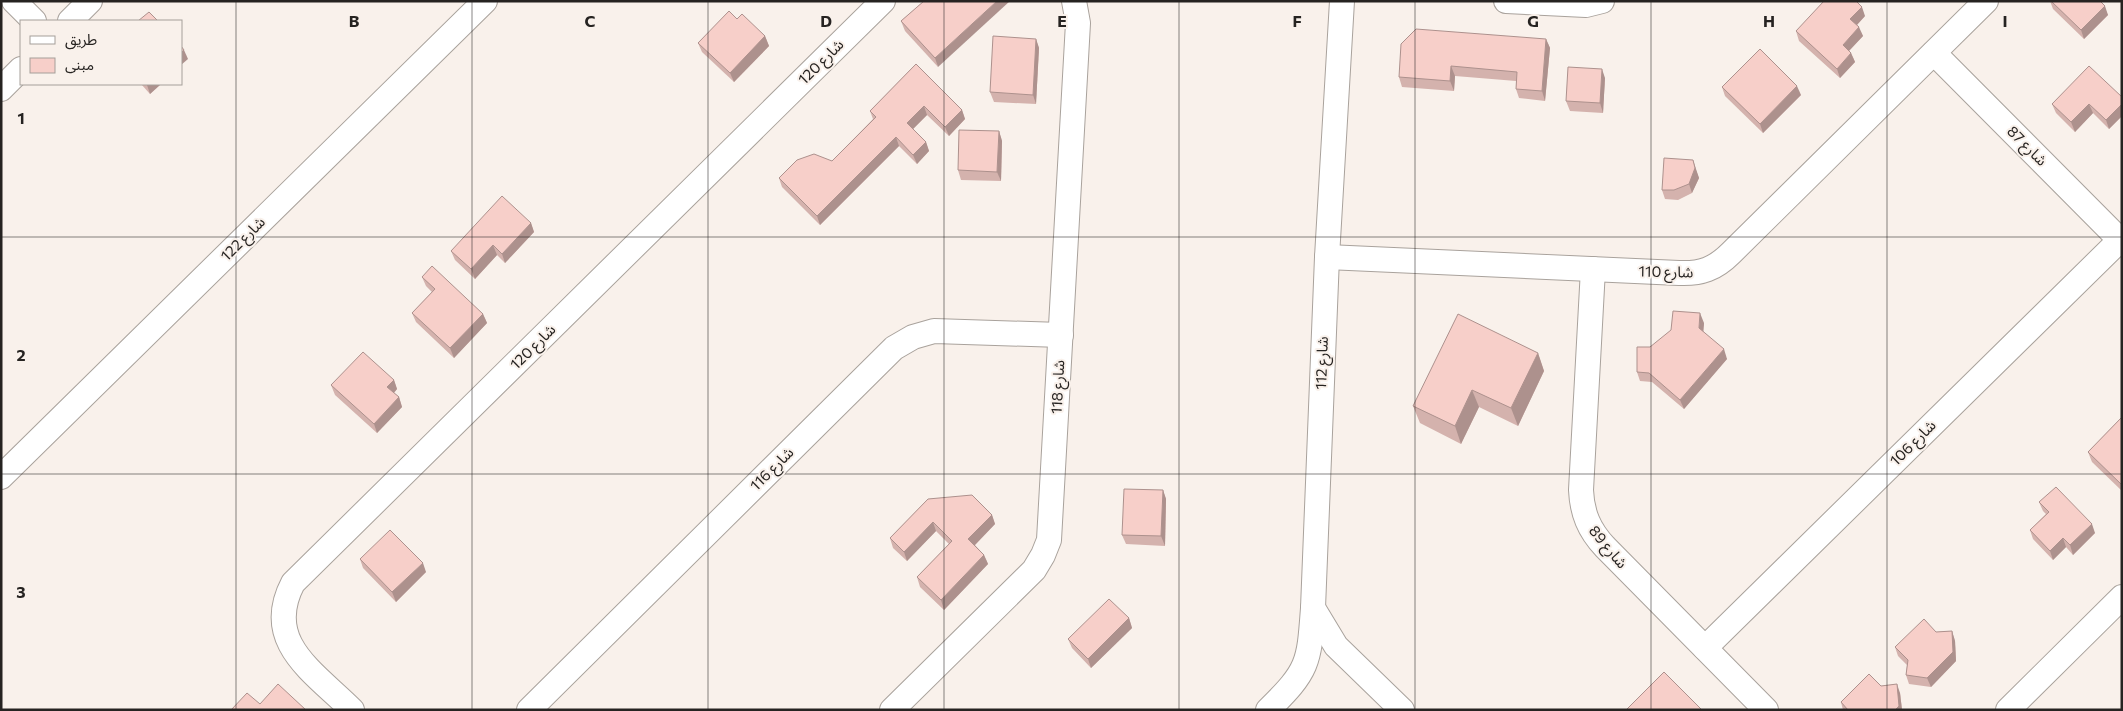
<svg xmlns="http://www.w3.org/2000/svg" width="2123" height="711" font-family="Commissioner,'Noto Sans Arabic',sans-serif">
<rect width="100%" height="100%" fill="#f9f1eb"/>
<g fill="none" stroke-linecap="round" stroke-linejoin="round">
<g stroke="#a9a29c" stroke-width="26">
<g id="minor">
<polyline points="14,1 34,21"/>
<polyline points="1506,1 1586,5 1602,1"/>
<polyline points="70,21 90,1"/>
<polyline points="1934,53 2120,240"/>
<polyline points="1,89 21,69"/>
<path d="M 1327,257 L 1679,273 C 1701,274 1715,269 1731,253 L 1986,1"/>
<path d="M 1593,269 L 1581,490 C 1582,513 1589,530 1605,547 L 1766,710"/>
<polyline points="1,477 485,1"/>
<polyline points="1313,608 1336,646 1402,710"/>
<polyline points="1705,648 2122,238"/>
<path d="M 352,710 C 314,672 262,642 293,583 L 883,1"/>
<polyline points="529,710 894,348 913,337 934,331 1061,335"/>
<polyline points="892,710 1034,570 1043,555 1049,540 1078,23 1074,1"/>
<path d="M 1268,710 C 1309,670 1309,663 1313,608 L 1327,257 L 1342,1"/>
<polyline points="2008,710 2122,597"/>
</g>
</g>
<use href="#minor" stroke="#fff" stroke-width="24"/>
</g>
<g fill="#d4b2ad">
<polygon points="924,1 938,67 905,31 901,21"/>
<polygon points="2050,1 2100,1 2108,15 2084,39 2053,9"/>
<polygon points="1865,16 1857,25 1863,36 1849,51 1851,53 1855,62 1840,78 1799,41 1796,31"/>
<polygon points="737,19 765,36 769,46 734,82 702,52 698,43"/>
<polygon points="1036,39 1039,48 1036,104 994,102 990,92"/>
<polygon points="1546,39 1550,48 1545,101 1519,98 1516,89 1516,81 1455,76 1454,91 1402,87 1399,77"/>
<polygon points="916,64 962,110 965,119 949,136 927,115 913,129 926,142 929,151 917,164 899,146 820,225 782,187 779,178 832,161 873,119 870,111"/>
<polygon points="1605,78 1603,113 1570,111 1566,101"/>
<polygon points="141,84 161,84 150,94"/>
<polygon points="1722,87 1801,95 1763,133 1725,96"/>
<polygon points="2122,97 2122,116 2109,129 2093,113 2075,132 2056,113 2052,104"/>
<polygon points="999,131 1002,141 1001,181 961,180 958,170"/>
<polygon points="1696,170 1699,178 1692,193 1678,200 1665,199 1662,190"/>
<polygon points="531,223 534,232 505,263 497,255 475,279 455,260 451,251"/>
<polygon points="422,277 483,314 487,323 454,358 416,322 412,313 432,292 426,286"/>
<polygon points="1704,323 1703,331 1727,359 1684,409 1652,382 1640,381 1637,372 1650,347"/>
<polygon points="1538,353 1544,371 1518,426 1479,407 1461,444 1420,423 1413,406"/>
<polygon points="394,380 397,389 394,393 399,397 402,407 377,433 335,395 331,385"/>
<polygon points="2122,417 2122,491 2092,462 2088,452"/>
<polygon points="1163,490 1166,499 1165,546 1126,544 1122,535"/>
<polygon points="928,499 992,515 995,524 975,545 984,555 988,564 944,610 920,587 917,577 949,544 936,531 907,561 893,548 890,538"/>
<polygon points="2039,502 2095,533 2073,555 2066,547 2053,560 2033,539 2030,530 2046,514 2043,511"/>
<polygon points="360,559 426,572 396,602 363,568"/>
<polygon points="1129,618 1132,628 1091,668 1072,648 1068,639"/>
<polygon points="1952,631 1955,641 1956,661 1931,687 1909,684 1906,675 1907,665 1898,656 1895,647 1936,632"/>
<polygon points="1881,686 1900,693 1902,710 1843,710 1841,702"/>
</g>
<g fill="#ad918d">
<polygon points="997,1 1010,1 938,67 935,58"/>
<polygon points="2105,6 2108,15 2084,39 2081,30"/>
<polygon points="1862,7 1865,16 1854,28 1850,19"/>
<polygon points="1859,27 1863,36 1846,54 1843,45"/>
<polygon points="765,36 769,46 734,82 730,73"/>
<polygon points="1036,39 1039,48 1036,104 1033,95"/>
<polygon points="1546,39 1550,48 1545,101 1542,91"/>
<polygon points="184,50 188,59 181,65 181,53"/>
<polygon points="1851,53 1855,62 1840,78 1837,69"/>
<polygon points="1451,66 1455,76 1454,91 1450,81"/>
<polygon points="1602,69 1605,78 1603,113 1600,103"/>
<polygon points="148,84 161,84 150,94 147,85"/>
<polygon points="1797,86 1801,95 1763,133 1760,124"/>
<polygon points="2089,104 2093,113 2075,132 2071,122"/>
<polygon points="2122,104 2122,116 2109,129 2106,120"/>
<polygon points="924,106 927,115 910,132 907,123"/>
<polygon points="962,110 965,119 949,136 945,127"/>
<polygon points="999,131 1002,141 1001,181 997,172"/>
<polygon points="896,137 899,146 820,225 817,216"/>
<polygon points="926,142 929,151 917,164 913,155"/>
<polygon points="1693,160 1699,178 1692,193 1689,184"/>
<polygon points="531,223 534,232 505,263 502,254"/>
<polygon points="493,245 497,255 475,279 471,269"/>
<polygon points="1700,313 1704,323 1703,337 1699,328"/>
<polygon points="483,314 487,323 454,358 450,348"/>
<polygon points="1724,349 1727,359 1684,409 1680,400"/>
<polygon points="1538,353 1544,371 1518,426 1511,408"/>
<polygon points="394,380 397,389 391,396 387,387"/>
<polygon points="1472,390 1479,407 1461,444 1455,426"/>
<polygon points="399,397 402,407 377,433 374,424"/>
<polygon points="1163,490 1166,499 1165,546 1161,536"/>
<polygon points="992,515 995,524 972,548 968,539"/>
<polygon points="933,522 936,531 907,561 904,552"/>
<polygon points="2092,524 2095,533 2073,555 2070,545"/>
<polygon points="2063,538 2066,547 2053,560 2050,551"/>
<polygon points="984,555 988,564 944,610 941,600"/>
<polygon points="423,563 426,572 396,602 392,592"/>
<polygon points="1129,618 1132,628 1091,668 1088,659"/>
<polygon points="1952,631 1955,641 1956,661 1931,687 1927,678"/>
<polygon points="1897,684 1900,693 1902,710 1895,710"/>
</g>
<g fill="#f7cfc9" stroke="#ad918d">
<polygon points="924,1 997,1 935,58 901,21"/>
<polygon points="1824,1 1856,1 1862,7 1850,19 1859,27 1843,45 1851,53 1837,69 1796,31"/>
<polygon points="2051,1 2100,1 2105,6 2081,30"/>
<polygon points="729,11 737,19 742,14 765,36 730,73 698,43"/>
<polygon points="149,12 158,21 138,21"/>
<polygon points="1416,29 1546,39 1542,91 1516,89 1517,72 1451,66 1450,81 1399,77 1401,44"/>
<polygon points="993,36 1036,39 1033,95 990,92"/>
<polygon points="181,46 184,50 181,53"/>
<polygon points="1760,49 1797,86 1760,124 1722,87"/>
<polygon points="916,64 962,110 945,127 924,106 907,123 926,142 913,155 896,137 817,216 779,178 797,160 814,154 832,161 876,117 870,111"/>
<polygon points="2089,66 2122,97 2122,104 2106,120 2089,104 2071,122 2052,104"/>
<polygon points="1568,67 1602,69 1600,103 1566,101"/>
<polygon points="959,130 999,131 997,172 958,170"/>
<polygon points="1664,158 1693,160 1695,168 1689,184 1674,190 1662,190"/>
<polygon points="502,196 531,223 502,254 493,245 471,269 451,251"/>
<polygon points="432,266 483,314 450,348 412,313 435,289 422,277"/>
<polygon points="1673,311 1700,313 1699,328 1724,349 1680,400 1649,373 1637,372 1637,347 1650,347 1671,330"/>
<polygon points="1458,314 1538,353 1511,408 1472,390 1455,426 1413,406"/>
<polygon points="363,352 394,380 387,387 399,397 374,424 331,385"/>
<polygon points="2122,417 2122,485 2088,452"/>
<polygon points="2056,487 2092,524 2070,545 2063,538 2050,551 2030,530 2049,512 2039,502"/>
<polygon points="1124,489 1163,490 1161,536 1122,535"/>
<polygon points="972,495 992,515 968,539 984,555 941,600 917,577 952,541 933,522 904,552 890,538 928,499"/>
<polygon points="390,530 423,563 392,592 360,559"/>
<polygon points="1109,599 1129,618 1088,659 1068,639"/>
<polygon points="1924,619 1936,632 1952,631 1953,652 1927,678 1906,675 1908,660 1895,647"/>
<polygon points="1664,672 1702,710 1626,710"/>
<polygon points="1869,674 1881,686 1897,684 1899,706 1895,710 1848,710 1841,702"/>
<polygon points="278,684 306,710 231,710 247,693 260,704"/>
</g>
<path fill="none" stroke="#262321" stroke-width="1" stroke-opacity="0.55" d="M 236,1 L 236,710M 472,1 L 472,710M 708,1 L 708,710M 944,1 L 944,710M 1179,1 L 1179,710M 1415,1 L 1415,710M 1651,1 L 1651,710M 1887,1 L 1887,710M 1,237 L 2122,237M 1,474 L 2122,474"/>
<g text-anchor="middle" stroke-width="4" stroke-linejoin="round" paint-order="stroke">
<g font-size="15" fill="#262321" stroke="#f9f1eb">
<text transform="translate(821 62) rotate(-45)" y="5">شارع 120</text>
<text transform="translate(2027 146) rotate(45)" y="5">شارع 87</text>
<text transform="translate(243 239) rotate(-45)" y="5">شارع 122</text>
<text transform="translate(1666 272) rotate(1)" y="5">شارع 110</text>
<text transform="translate(533 347) rotate(-45)" y="5">شارع 120</text>
<text transform="translate(1322 363) rotate(-88)" y="5">شارع 112</text>
<text transform="translate(1058 387) rotate(-87)" y="5">شارع 118</text>
<text transform="translate(1913 443) rotate(-45)" y="5">شارع 106</text>
<text transform="translate(772 469) rotate(-45)" y="5">شارع 116</text>
<text transform="translate(1608 547) rotate(50)" y="5">شارع 89</text>
</g>
</g>
<g font-size="16" text-anchor="middle" font-weight="bold" fill="#262321" stroke="#f9f1eb" stroke-width="4" stroke-linejoin="round" paint-order="stroke">
<text x="354" y="27">B</text>
<text x="590" y="27">C</text>
<text x="826" y="27">D</text>
<text x="1062" y="27">E</text>
<text x="1297" y="27">F</text>
<text x="1533" y="27">G</text>
<text x="1769" y="27">H</text>
<text x="2005" y="27">I</text>
<text x="21" y="124">1</text>
<text x="21" y="361">2</text>
<text x="21" y="598">3</text>
</g>
<rect width="2123" height="711" fill="none" stroke="#262321" stroke-width="5"/>
<rect x="20" y="20" width="162" height="65" fill="#f9f1eb" stroke="#a59f9a"/>
<rect x="30" y="36" width="25" height="8" fill="#ffffff" stroke="#a59f9a"/>
<text x="65" y="45" font-size="15" fill="#262321">طريق</text>
<rect x="30" y="58" width="25" height="15" fill="#f7cfc9" stroke="#a59f9a"/>
<text x="65" y="70" font-size="15" fill="#262321">مبنى</text>
</svg>
